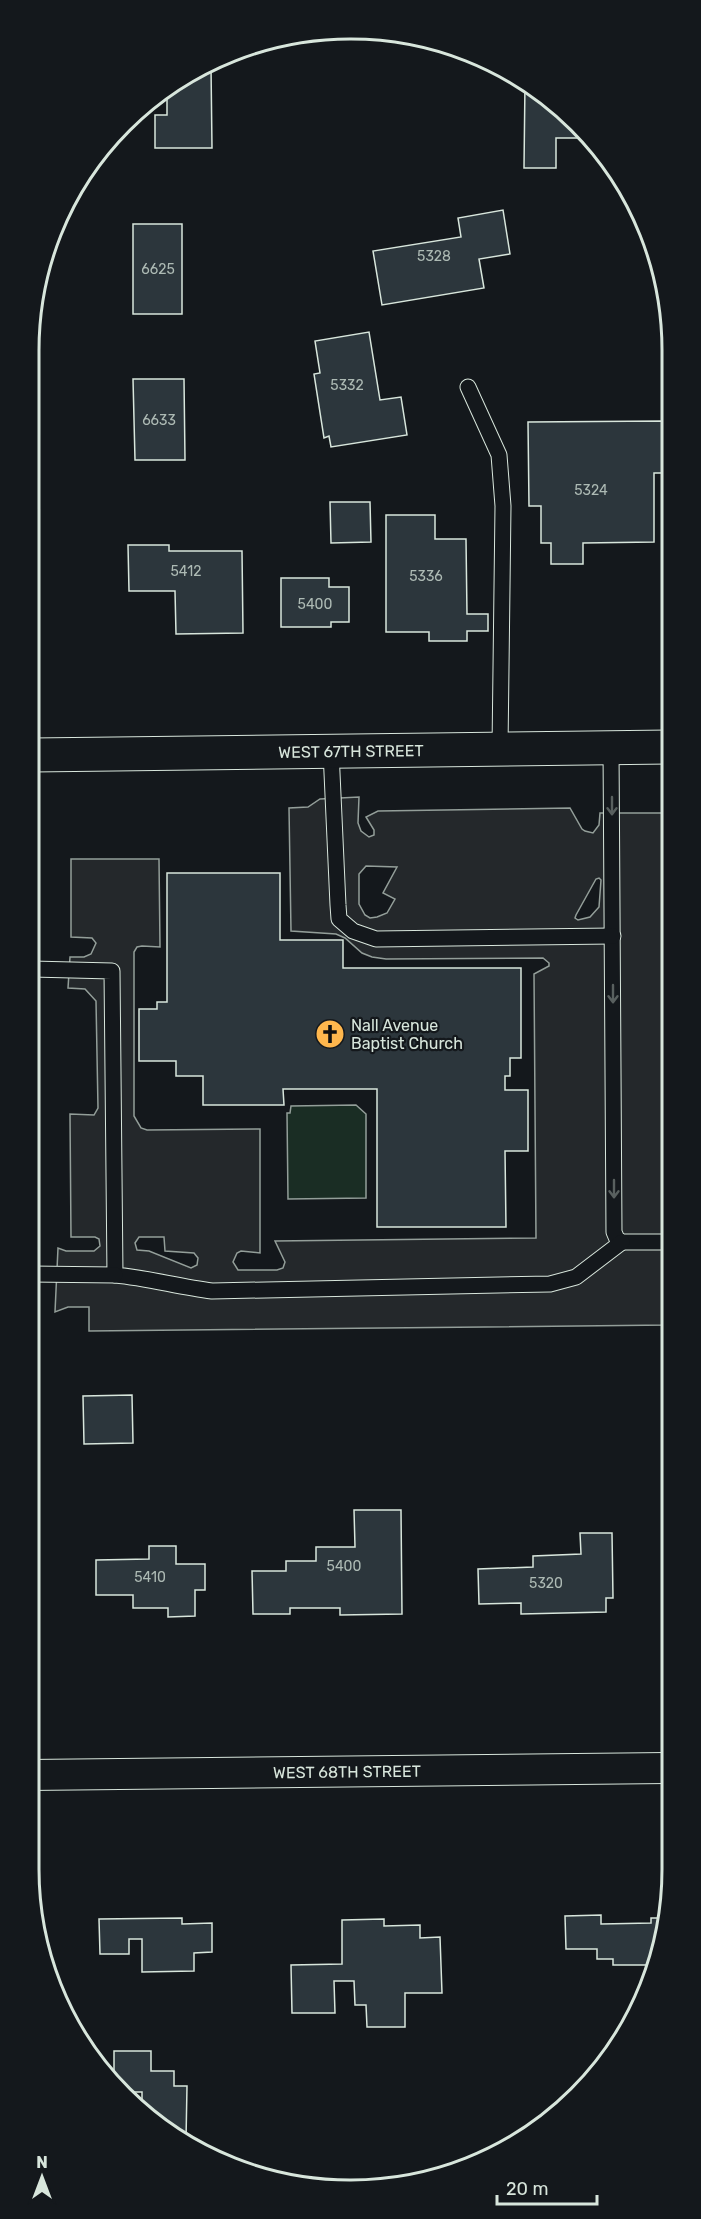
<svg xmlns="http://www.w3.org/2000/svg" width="701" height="2219" font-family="Rubik,sans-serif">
<rect width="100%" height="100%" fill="#14181c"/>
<polygon fill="#1a2d24" stroke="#939e99" stroke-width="1.5" points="356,1105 366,1114 366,1198 288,1199 287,1113 290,1113 291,1106"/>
<path fill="#24282b" stroke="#939e99" stroke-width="1.5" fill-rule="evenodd" d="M 359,797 L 358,823 L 361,831 L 369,837 L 374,835 L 374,830 L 366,817 L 378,811 L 570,808 L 582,829 L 585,831 L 593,833 L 599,825 L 600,813 L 669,813 L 668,1325 L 89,1331 L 89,1307 L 68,1307 L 55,1312 L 58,1248 L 66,1251 L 94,1251 L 100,1246 L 99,1239 L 95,1237 L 71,1237 L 70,1114 L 94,1115 L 98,1108 L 96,1001 L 85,989 L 68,988 L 70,957 L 84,957 L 91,954 L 96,943 L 92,938 L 71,937 L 71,859 L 159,859 L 160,947 L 142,946 L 137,947 L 134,952 L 134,1116 L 141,1128 L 147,1130 L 260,1129 L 260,1253 L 241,1251 L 237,1253 L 233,1262 L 238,1270 L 277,1270 L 283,1268 L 285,1262 L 275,1241 L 536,1238 L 534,974 L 549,966 L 549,963 L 543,958 L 386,959 L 372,957 L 362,953 L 345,938 L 336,934 L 291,931 L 289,808 L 308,807 L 320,799 ZM 366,866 L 397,867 L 383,893 L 395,899 L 387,913 L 377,917 L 370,918 L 365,915 L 359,904 L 359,874 ZM 599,878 L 601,880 L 599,907 L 590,917 L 578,920 L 575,918 L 576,915 L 596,879 ZM 139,1237 L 164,1237 L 165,1251 L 194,1253 L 198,1258 L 197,1265 L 191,1268 L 149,1251 L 137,1250 L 135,1243 Z"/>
<g fill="#2c363c" stroke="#d8e6dc" stroke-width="1.5">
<polygon points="211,66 212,148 155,148 155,115 167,115 167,87 172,83"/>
<polygon points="525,82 578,123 589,138 556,138 556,168 524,168"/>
<polygon points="503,210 510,254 479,259 484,288 382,305 373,251 461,237 458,218"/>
<rect x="133" y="224" width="49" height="90"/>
<polygon points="369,332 380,400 401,397 407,435 331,447 329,436 324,438 314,374 320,373 315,341"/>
<polygon points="133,379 184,379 185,460 135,460"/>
<polygon points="663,421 664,473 654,473 654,542 583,543 583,564 551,564 551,543 541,543 541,506 529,506 528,422"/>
<polygon points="330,502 370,502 371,542 331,543"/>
<polygon points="386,515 435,515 435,539 466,539 467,614 488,614 488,631 467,631 467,641 429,641 429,632 386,632"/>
<polygon points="128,545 169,545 169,551 242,551 243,633 176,634 175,591 129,591"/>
<polygon points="281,578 329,578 329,587 349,587 349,622 331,622 331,627 281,627"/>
<polygon points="167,873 280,873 280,940 343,940 343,968 521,968 521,1058 510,1058 510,1076 505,1076 505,1090 528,1090 528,1151 505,1151 506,1227 377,1227 377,1089 283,1089 284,1105 203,1105 203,1076 176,1076 176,1061 139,1061 139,1009 157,1009 157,1002 167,1002"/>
<polygon points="132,1395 133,1443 84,1444 83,1396"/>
<polygon points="354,1510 401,1510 402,1614 340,1615 340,1608 290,1608 290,1614 253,1614 252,1571 286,1571 286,1561 316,1561 316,1547 355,1547"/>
<polygon points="580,1533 612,1533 613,1598 606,1598 606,1612 521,1614 521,1603 479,1604 478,1569 533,1567 533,1556 581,1554"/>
<polygon points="149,1546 176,1546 176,1564 205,1564 205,1590 195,1590 195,1616 168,1617 168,1608 133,1608 133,1595 96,1595 96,1560 149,1559"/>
<polygon points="601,1915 601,1924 651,1923 651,1918 666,1918 666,1932 653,1965 613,1965 613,1959 597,1959 597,1949 566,1949 565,1916"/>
<polygon points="182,1918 182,1924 212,1923 212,1952 194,1953 194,1971 142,1972 142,1939 129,1939 129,1954 100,1954 99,1919"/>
<polygon points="384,1919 384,1926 420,1925 420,1938 440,1937 442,1993 405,1993 405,2027 367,2027 366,2005 355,2005 354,1981 334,1981 335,2013 292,2013 291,1965 342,1964 342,1920"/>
<polygon points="114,2051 151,2051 151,2071 174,2071 174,2086 187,2086 186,2140 142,2107 142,2092 122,2092 114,2085"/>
</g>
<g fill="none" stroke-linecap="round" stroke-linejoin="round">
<g stroke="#d8e6dc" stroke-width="17">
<g id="lane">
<polyline points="468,387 499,455 503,506 500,749"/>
<polyline points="611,748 614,1232 617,1239 622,1242 668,1242"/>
<polyline points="331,751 338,905 339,919 353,931 376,939 613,936"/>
<path d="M 32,969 L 112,971 L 115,1275 C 148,1278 179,1287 212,1291 L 550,1284 L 576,1277 L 622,1242"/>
<polyline points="31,1274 115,1275"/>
</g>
</g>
<g stroke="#d8e6dc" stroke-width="32">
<g id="street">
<path id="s1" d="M 29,1775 L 667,1768"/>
</g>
</g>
<g stroke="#d8e6dc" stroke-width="35">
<g id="secondary">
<path id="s2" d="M 33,755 L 669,747"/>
</g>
</g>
<use href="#lane" stroke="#14181c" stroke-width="15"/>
<use href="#street" stroke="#14181c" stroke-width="30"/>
<use href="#secondary" stroke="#14181c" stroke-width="33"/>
</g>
<defs><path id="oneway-shaft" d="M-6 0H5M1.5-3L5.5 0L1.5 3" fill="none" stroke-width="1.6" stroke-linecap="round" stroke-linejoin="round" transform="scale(1.5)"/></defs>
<g stroke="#59605f">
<use href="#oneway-shaft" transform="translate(612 806) rotate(90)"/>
<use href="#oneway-shaft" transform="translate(613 994) rotate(90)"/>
<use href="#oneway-shaft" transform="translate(614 1189) rotate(90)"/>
</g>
<defs>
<g id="church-disc" transform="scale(1.5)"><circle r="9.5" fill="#ffb74d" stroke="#14181c"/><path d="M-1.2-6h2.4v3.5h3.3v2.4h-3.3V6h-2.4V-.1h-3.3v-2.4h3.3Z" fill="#111"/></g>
</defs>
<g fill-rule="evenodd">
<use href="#church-disc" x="330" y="1034"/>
</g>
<g text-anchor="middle" stroke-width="4.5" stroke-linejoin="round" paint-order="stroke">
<g font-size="14" fill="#adbab4">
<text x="434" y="261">5328</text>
<text x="158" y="274">6625</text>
<text x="347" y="390">5332</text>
<text x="159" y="425">6633</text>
<text x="591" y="495">5324</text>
<text x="186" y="576">5412</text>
<text x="426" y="581">5336</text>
<text x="315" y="609">5400</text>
<text x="344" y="1571">5400</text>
<text x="150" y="1582">5410</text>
<text x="546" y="1588">5320</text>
</g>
<g font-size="16" fill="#d8e6dc" stroke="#14181c">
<text dy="6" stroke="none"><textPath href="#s2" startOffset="318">WEST 67TH STREET</textPath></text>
<text dy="6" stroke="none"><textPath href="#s1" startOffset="318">WEST 68TH STREET</textPath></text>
</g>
<g font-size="16" fill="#d8e6dc" stroke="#14181c" text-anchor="start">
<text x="351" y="1031">Nall Avenue<tspan x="351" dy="18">Baptist Church</tspan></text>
</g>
</g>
<path d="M0 0H701V2219H0ZM350 39H351A311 311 0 0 1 662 350V1869A311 311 0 0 1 351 2180H350A311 311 0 0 1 39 1869V350A311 311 0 0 1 350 39Z" fill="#14181c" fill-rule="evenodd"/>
<path fill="none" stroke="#d8e6dc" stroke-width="3" d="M350 39H351A311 311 0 0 1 662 350V1869A311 311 0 0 1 351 2180H350A311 311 0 0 1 39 1869V350A311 311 0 0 1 350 39Z"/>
<g transform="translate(42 2177)" stroke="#14181c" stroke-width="4.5" paint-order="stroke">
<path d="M0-4.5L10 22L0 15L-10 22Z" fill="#d8e6dc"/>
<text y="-9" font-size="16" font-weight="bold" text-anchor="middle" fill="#d8e6dc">N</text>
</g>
<path d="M497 2195v9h100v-9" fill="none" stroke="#d8e6dc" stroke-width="3"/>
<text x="506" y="2195" font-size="18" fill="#d8e6dc" stroke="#14181c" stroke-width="4.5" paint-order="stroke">20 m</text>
</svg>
